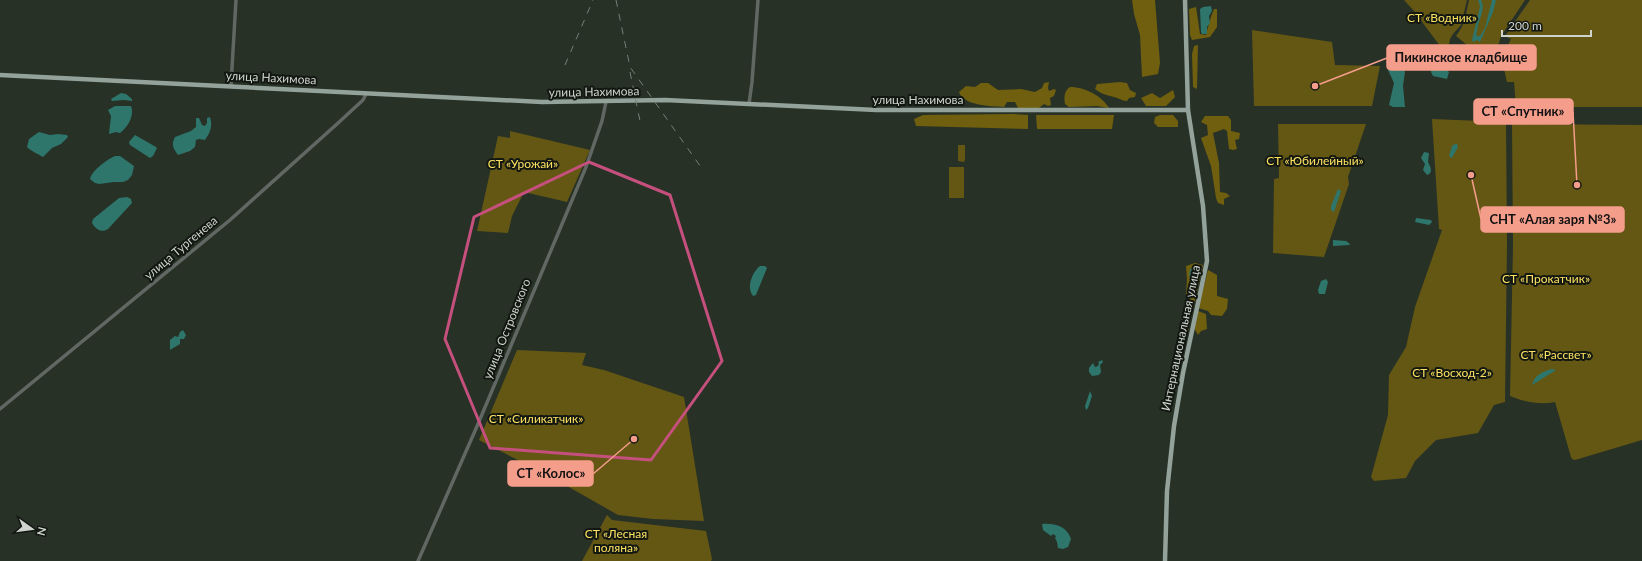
<svg xmlns="http://www.w3.org/2000/svg" width="1642" height="561" font-family="Lato,sans-serif">
<rect width="100%" height="100%" fill="#273126"/>
<g fill="#645714">
<polygon points="1404,0 1467,0 1461,25 1453,34 1450,39 1448,50 1443,50 1414,11"/>
<path d="M 1469,0 L 1525,0 L 1501,36 L 1494,59 L 1482,55 C 1479,46 1473,49 1467,45 C 1463,42 1460,39 1456,36 C 1465,25 1466,14 1469,0 Z"/>
<path d="M 1530,0 L 1642,0 L 1642,107 L 1516,107 L 1514,82 L 1507,82 C 1502,60 1501,59 1511,39 L 1505,36 Z"/>
<polygon points="1252,30 1332,42 1335,65 1380,66 1372,106 1254,106"/>
<polygon points="1432,119 1506,122 1507,243 1505,402 1494,405 1478,433 1436,440 1415,461 1406,478 1374,481 1371,477 1388,415 1389,375 1406,347 1415,307 1442,230 1439,229"/>
<polygon points="1278,124 1366,124 1348,177 1349,184 1324,257 1273,253 1274,179 1279,178"/>
<path d="M 1512,124 L 1642,125 L 1642,440 L 1575,460 L 1572,459 L 1571,457 L 1555,402 C 1539,405 1525,402 1510,396 L 1513,245 Z"/>
<polygon points="510,131 590,150 567,202 524,192 512,216 508,233 477,231 498,136 510,138"/>
<polygon points="958,145 965,145 965,160 964,162 958,161"/>
<rect x="949" y="167" width="15" height="31"/>
<polygon points="517,350 586,353 582,365 604,370 684,397 704,521 653,519 618,515 560,482 479,440"/>
<polygon points="607,515 612,520 706,531 712,559 711,561 582,561"/>
</g>
<g fill="#6f5f0e">
<polygon points="1132,0 1155,0 1160,63 1158,74 1142,77 1140,35 1134,14"/>
<path d="M 1196,7 L 1200,34 L 1206,35 C 1208,27 1210,18 1214,9 L 1217,9 L 1217,27 L 1210,37 L 1192,40 L 1190,35 L 1189,9 Z"/>
<polygon points="1198,45 1197,89 1193,87 1192,54 1194,46"/>
<path d="M 1049,82 L 1048,88 L 1049,91 L 1054,89 L 1056,90 L 1054,96 L 1050,98 L 1051,105 L 1048,106 L 1044,104 L 1039,108 L 1018,108 L 1015,102 L 1007,102 L 1004,107 C 992,106 963,106 959,92 L 966,86 L 975,87 L 981,83 L 988,83 L 998,90 L 1021,89 L 1035,92 L 1042,88 L 1044,83 Z"/>
<path d="M 1120,82 L 1127,83 L 1130,90 L 1136,93 L 1135,97 L 1129,98 L 1127,101 C 1123,101 1121,99 1117,98 C 1109,95 1102,95 1095,89 L 1097,84 Z"/>
<path d="M 1070,87 C 1085,87 1102,96 1109,108 L 1097,106 L 1069,107 L 1065,104 C 1064,97 1064,91 1070,87 Z"/>
<polygon points="1173,90 1175,97 1166,106 1146,106 1141,98 1152,93 1160,98"/>
<polygon points="1013,114 1028,115 1028,129 916,126 914,119 923,115"/>
<polygon points="1036,115 1114,115 1112,129 1037,129"/>
<polygon points="1160,115 1173,115 1178,121 1178,127 1158,127 1154,123 1155,117"/>
<polygon points="1205,116 1228,116 1231,120 1231,131 1240,133 1239,139 1235,140 1237,149 1233,150 1229,149 1227,131 1224,129 1213,133 1219,163 1220,192 1226,193 1230,196 1224,199 1224,205 1218,203 1216,198 1211,166 1201,138 1208,135 1207,125 1201,122"/>
<polygon points="1195,263 1203,265 1188,332 1190,297 1186,294 1187,280 1186,266"/>
<polygon points="1208,270 1217,275 1217,296 1228,299 1227,309 1222,316 1211,315 1208,311 1198,308"/>
<polygon points="1198,311 1206,314 1207,329 1201,331 1198,335 1194,328"/>
</g>
<g fill="#2e756c">
<path d="M 1478,0 L 1481,0 C 1485,7 1481,15 1479,22 C 1477,26 1478,30 1476,35 L 1478,36 L 1480,36 L 1485,28 L 1492,0 L 1496,0 L 1493,12 L 1480,42 L 1477,40 L 1473,42 L 1472,40 L 1479,11 L 1480,6 Z"/>
<polygon points="1211,6 1212,11 1209,16 1210,23 1207,27 1207,34 1202,34 1201,32 1200,9 1203,7"/>
<polygon points="1439,64 1442,66 1446,64 1447,70 1449,72 1447,79 1433,76 1431,72 1432,66 1437,70"/>
<polygon points="1400,67 1403,68 1405,72 1403,86 1405,107 1393,107 1389,105 1394,83 1388,70 1389,68"/>
<polygon points="121,93 126,94 132,99 132,101 124,100 112,101 111,99"/>
<path d="M 115,106 L 131,106 C 135,116 127,128 120,133 L 116,132 L 109,134 L 111,116 L 108,110 Z"/>
<path d="M 210,117 C 213,126 210,133 205,140 L 199,139 L 196,140 L 195,147 L 190,151 L 178,155 C 173,148 171,145 175,137 L 191,131 L 196,127 L 196,118 L 199,118 L 202,125 L 205,126 L 207,123 L 207,118 Z"/>
<path d="M 39,132 L 50,135 L 58,134 L 67,135 L 68,137 L 61,144 L 52,148 L 43,157 C 37,153 32,152 27,147 L 29,139 Z"/>
<polygon points="135,135 156,147 157,148 153,156 150,158 130,145 129,142"/>
<polygon points="1455,144 1457,144 1458,147 1452,158 1449,156 1452,146"/>
<path d="M 1424,152 L 1429,153 L 1428,162 C 1430,166 1434,173 1427,175 L 1423,170 L 1425,164 L 1421,158 Z"/>
<path d="M 115,156 L 120,156 L 134,166 L 132,175 L 128,180 L 123,182 L 114,182 L 99,184 L 95,183 L 90,179 C 92,170 108,159 115,156 Z"/>
<polygon points="1338,189 1341,191 1334,212 1331,210 1331,206"/>
<path d="M 127,197 L 131,199 L 132,203 L 108,229 C 102,233 96,230 92,223 L 93,219 L 119,198 Z"/>
<polygon points="1416,218 1431,220 1432,222 1429,225 1415,222"/>
<polygon points="1333,240 1346,241 1350,244 1349,245 1333,246"/>
<path d="M 760,266 L 765,266 L 767,268 L 756,295 L 753,296 C 746,288 752,272 760,266 Z"/>
<path d="M 1197,267 L 1200,269 L 1197,278 L 1197,284 L 1191,284 C 1190,278 1188,274 1191,268 Z"/>
<polygon points="1326,279 1328,282 1325,294 1319,294 1318,290 1321,281"/>
<polygon points="183,330 186,335 184,339 180,339 180,344 170,350 170,340 175,336 178,337 180,332"/>
<polygon points="1102,360 1103,362 1100,365 1101,372 1099,375 1092,376 1089,372 1089,368 1093,363 1095,367 1098,366 1099,363 1098,362"/>
<path d="M 1552,369 L 1556,370 L 1532,385 C 1534,375 1544,371 1552,369 Z"/>
<polygon points="1090,391 1092,396 1088,408 1086,410 1085,406"/>
<path d="M 1042,524 C 1054,523 1067,526 1071,539 L 1068,547 L 1063,549 L 1058,548 L 1057,542 L 1055,538 L 1056,536 L 1053,534 L 1051,536 L 1043,530 Z"/>
</g>
<g fill="none" stroke-linecap="round" stroke-linejoin="round">
<g stroke="#616864" stroke-width="3.5">
<polyline points="231,85 236,0"/>
<polyline points="749,104 752,82 758,0"/>
<polyline points="0,409 230,220 337,124 363,100 366,94"/>
<polyline points="418,561 478,424 586,167 602,121 606,102"/>
</g>
<g stroke="#93a29a" stroke-width="4.5">
<polyline points="0,75 542,102 665,100 876,110 1188,110"/>
<polyline points="1165,561 1167,491 1174,426 1183,373 1207,261 1203,206 1188,110 1185,0"/>
</g>
<g stroke="#767f75" stroke-width="1" stroke-dasharray="7 7" stroke-linecap="butt">
<polyline points="616,0 630,67 703,170"/>
<polyline points="565,65 593,0"/>
<polyline points="630,72 640,121"/>
</g>
</g>
<path fill="none" stroke="#c6507d" stroke-width="3" stroke-linejoin="round" d="M 589,162 L 670,195 L 722,361 L 651,460 L 490,448 L 445,339 L 474,217 Z"/>
<g text-anchor="middle" stroke-width="4" stroke-linejoin="round" paint-order="stroke">
<g font-size="12" fill="#fce261" stroke="#131712">
<text x="1442" y="22">СТ «Водник»</text>
<text x="1315" y="165">СТ «Юбилейный»</text>
<text x="523" y="168">СТ «Урожай»</text>
<text x="1546" y="283">СТ «Прокатчик»</text>
<text x="1556" y="359">СТ «Рассвет»</text>
<text x="1452" y="377">СТ «Восход-2»</text>
<text x="536" y="423">СТ «Силикатчик»</text>
<text x="616" y="538">СТ «Лесная<tspan x="616" dy="14">поляна»</tspan></text>
</g>
<g font-size="12" fill="#ced4cd" stroke="#131712">
<text transform="translate(271 78) rotate(3)" y="4">улица Нахимова</text>
<text transform="translate(594 92) rotate(-1)" y="4">улица Нахимова</text>
<text x="918" y="104">улица Нахимова</text>
<text transform="translate(181 248) rotate(-40)" y="4">улица Тургенева</text>
<text transform="translate(507 329) rotate(-68)" y="4">улица Островского</text>
<text transform="translate(1181 338) rotate(-78)" y="4">Интернациональная улица</text>
</g>
</g>
<path fill="none" stroke="#f49d8b" stroke-width="1.5" d="M1315 86L1387 58M1577 185L1573 112M1471 175L1481 219M634 439L593 474"/>
<g fill="#f49d8b" stroke="#131712" stroke-width="1.5">
<circle cx="1315" cy="86" r="4"/>
<circle cx="1577" cy="185" r="4"/>
<circle cx="1471" cy="175" r="4"/>
<circle cx="634" cy="439" r="4"/>
</g>
<g fill="#f49d8b" stroke="#f49d8b" stroke-width="1.5">
<rect x="1387" y="45" width="149" height="25" rx="4"/>
<rect x="1474" y="99" width="99" height="25" rx="4"/>
<rect x="1481" y="207" width="143" height="25" rx="4"/>
<rect x="508" y="461" width="85" height="25" rx="4"/>
</g>
<g font-size="13" text-anchor="middle" font-weight="bold" fill="#111">
<text x="1461" y="62">Пикинское кладбище</text>
<text x="1523" y="116">СТ «Спутник»</text>
<text x="1553" y="224">СНТ «Алая заря №3»</text>
<text x="551" y="478">СТ «Колос»</text>
</g>
<g transform="translate(32 529) rotate(104)" stroke="#131712" stroke-width="3" paint-order="stroke">
<path d="M0-3L7 15L0 10L-7 15Z" fill="#ced4cd"/>
<text y="-6" font-size="11" font-weight="bold" text-anchor="middle" fill="#ced4cd">N</text>
</g>
<path d="M1502 30v6h89v-6" fill="none" stroke="#ced4cd" stroke-width="2"/>
<text x="1508" y="30" font-size="12" fill="#ced4cd" stroke="#131712" stroke-width="3" paint-order="stroke">200 m</text>
</svg>
